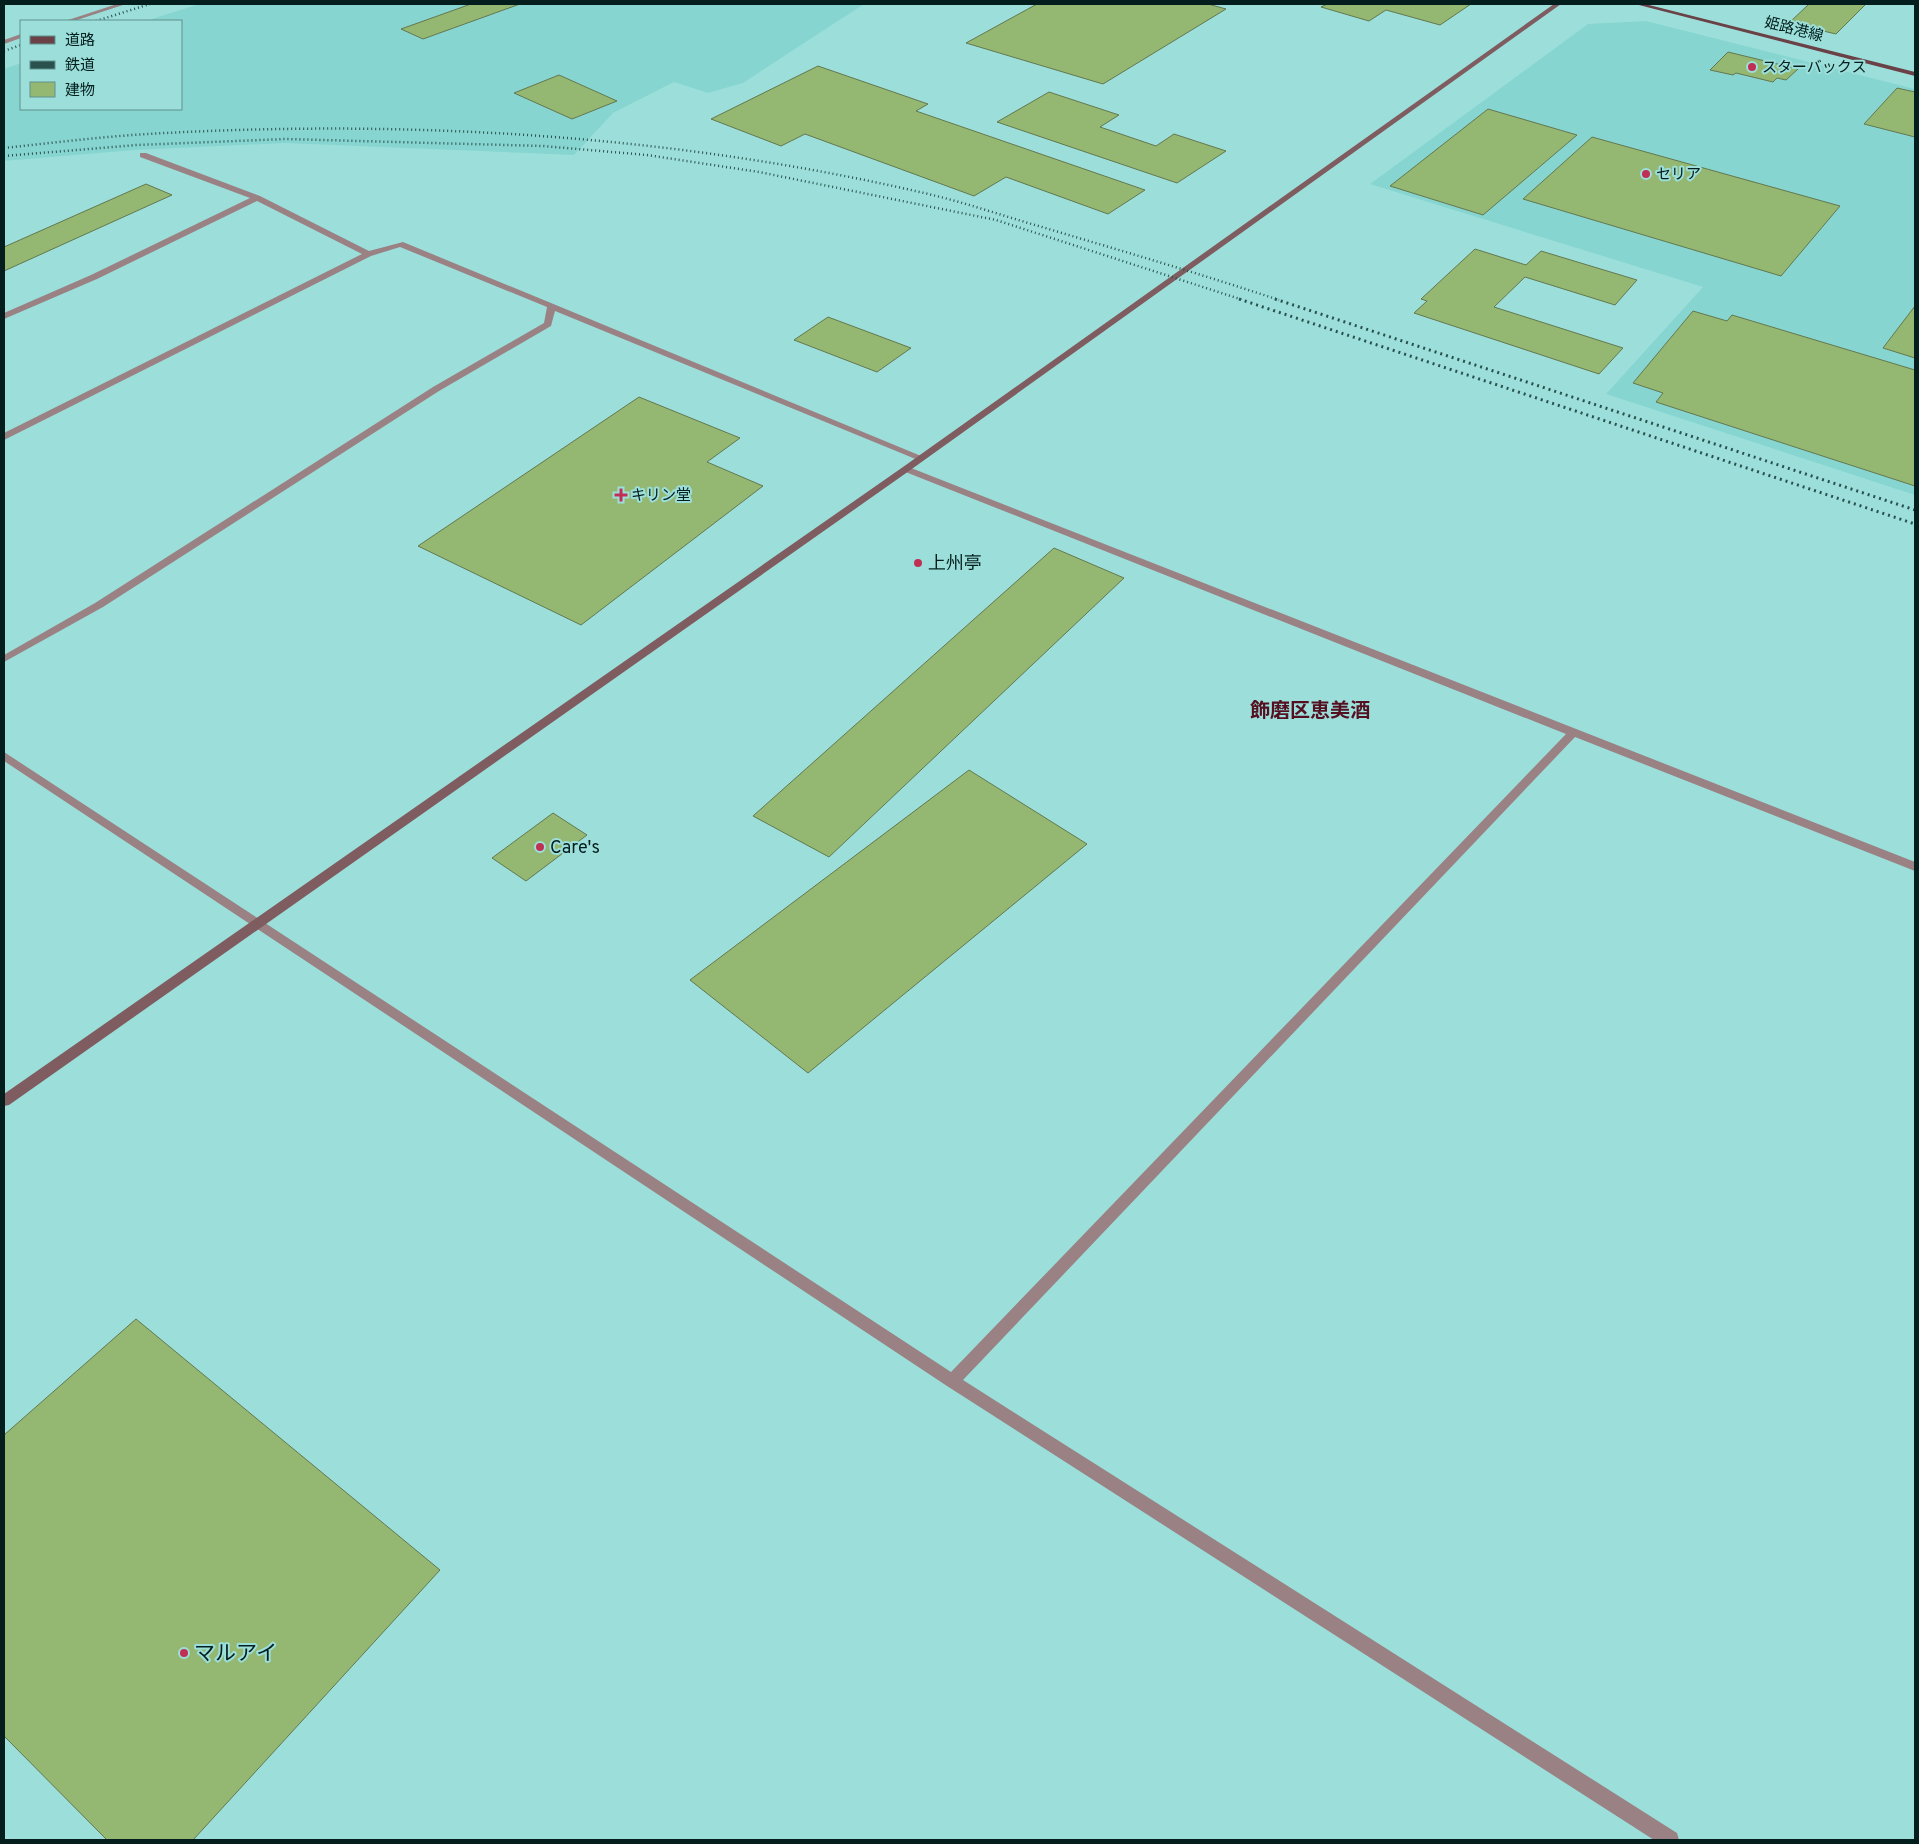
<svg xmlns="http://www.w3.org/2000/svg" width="1919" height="1844" font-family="Overpass,'Noto Sans JP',sans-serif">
<rect width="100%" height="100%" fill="#9cdfda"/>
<g fill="#87d5d0">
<polygon points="199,4 864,4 743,83 708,93 674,82 613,113 574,155 284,143 135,150 4,161 4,69 21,63 21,109 181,109 181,21 146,21"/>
<polygon points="1646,21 1915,89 1915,495 1606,394 1703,287 1370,184 1588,24"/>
</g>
<g fill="#94b772" stroke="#63784f">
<polygon points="471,4 520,4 423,39 401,29"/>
<polygon points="1037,4 1208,4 1226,9 1103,84 966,43"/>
<polygon points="1327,4 1471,4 1440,25 1386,10 1369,21 1321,7"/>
<polygon points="1809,4 1866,4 1836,34 1789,23"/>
<polygon points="1728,52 1798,69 1786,80 1777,78 1773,82 1736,73 1733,75 1710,70"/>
<polygon points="818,66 928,104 916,111 1145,190 1108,214 1006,177 974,196 805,134 781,146 711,119"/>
<polygon points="559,75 617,101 572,119 514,93"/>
<polygon points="1897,88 1915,92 1915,137 1864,124"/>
<polygon points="1049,92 1119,115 1100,127 1156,146 1174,134 1226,151 1177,183 997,122"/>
<polygon points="1488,109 1577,135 1483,215 1390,186"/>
<polygon points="1592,137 1840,206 1781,276 1523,199"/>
<polygon points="146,184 172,195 4,271 4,247"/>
<polygon points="1475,249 1526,265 1541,251 1637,280 1615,305 1525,277 1494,307 1623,348 1599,374 1414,313 1427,301 1421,299"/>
<polygon points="1915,306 1915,358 1883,348"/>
<polygon points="1693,311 1727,321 1732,315 1915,370 1915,486 1656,402 1663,393 1633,383"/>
<polygon points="828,317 911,348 877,372 794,340"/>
<polygon points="639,397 740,438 707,462 763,486 581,625 418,546"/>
<polygon points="1054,548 1124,578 829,857 753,816"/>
<polygon points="969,770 1087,844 808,1073 690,980"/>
<polygon points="553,813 587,835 526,881 492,858"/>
<polygon points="136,1319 440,1570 193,1840 107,1840 4,1736 4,1435"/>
</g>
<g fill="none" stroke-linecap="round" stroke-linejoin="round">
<g fill="#9a8284" fill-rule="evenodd">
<polygon points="117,4 126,4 74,21 65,21"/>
<polygon points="21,34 21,38 4,44 4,40"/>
<polygon points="140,153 146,153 260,196 369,251 403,242 926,458 924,460 918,460 555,311 551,326 439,391 103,607 4,662 4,655 95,603 433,387 544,323 547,307 400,247 371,256 4,440 4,433 362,254 257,201 97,279 4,319 4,313 91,275 250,198 140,157"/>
<polygon points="906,466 1915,862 1915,871 1575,737 963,1380 1677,1833 1679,1840 1654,1840 947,1386 4,761 4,752 951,1372 1566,734 903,471 903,467"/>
</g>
<polygon fill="#7f5c60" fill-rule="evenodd" points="1554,4 1561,4 909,471 9,1105 4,1106 4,1094 903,467"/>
<polygon fill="#6a4147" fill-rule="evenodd" points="1635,4 1645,4 1915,72 1915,76"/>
<g stroke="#2b514f" stroke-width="2.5" stroke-dasharray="1 3" stroke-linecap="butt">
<polyline points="96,21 150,4"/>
<polyline points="4,51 21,45"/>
<path d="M 4,148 C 51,143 99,137 147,134 C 405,119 671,134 924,193 C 964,202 1003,216 1042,227 C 1122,251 1201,274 1279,300"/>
<polyline points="4,156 137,145 286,139 543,146 647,155 759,172 996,220 1243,300"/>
</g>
<g stroke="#2b514f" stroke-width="3" stroke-dasharray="2 4" stroke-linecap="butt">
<polyline points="1239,299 1915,524"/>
<polyline points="1275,299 1915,510"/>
</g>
</g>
<g fill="#c03055" stroke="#9cdfda" stroke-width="2">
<circle cx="1752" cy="67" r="5"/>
<circle cx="1646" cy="174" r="5"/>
<path d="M618.5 487.5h5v5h5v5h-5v5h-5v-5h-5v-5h5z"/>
<circle cx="918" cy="563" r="5"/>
<circle cx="540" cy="847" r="5"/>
<circle cx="184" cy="1653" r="5"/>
</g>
<g text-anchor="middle" stroke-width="4" stroke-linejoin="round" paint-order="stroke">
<g font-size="15" fill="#031e1d" stroke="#9cdfda">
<text transform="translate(1794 29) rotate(14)" y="5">姫路港線</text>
</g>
<g font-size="15" fill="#031e1d" stroke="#9cdfda" text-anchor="start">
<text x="1762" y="72">スターバックス</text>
<text x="1656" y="179">セリア</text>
<text x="631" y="500">キリン堂</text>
</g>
<g font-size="18" fill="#031e1d" stroke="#9cdfda" text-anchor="start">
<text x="928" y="569">上州亭</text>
<text x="550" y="853">Care's</text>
</g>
<g font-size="20" font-weight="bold" fill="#540f21" stroke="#9cdfda">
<text x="1310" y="717">飾磨区恵美酒</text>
</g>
<g font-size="21" fill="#031e1d" stroke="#9cdfda" text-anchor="start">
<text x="194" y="1660">マルアイ</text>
</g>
</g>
<rect width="1919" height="1844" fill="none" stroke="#031e1d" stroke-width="10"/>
<rect x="20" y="20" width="162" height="90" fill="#9cdfda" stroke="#5f928e"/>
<rect x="30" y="36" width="25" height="8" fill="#6a4147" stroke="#5f928e"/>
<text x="65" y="45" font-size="15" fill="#031e1d">道路</text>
<rect x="30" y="61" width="25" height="8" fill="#2b514f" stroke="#5f928e"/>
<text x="65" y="70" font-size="15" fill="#031e1d">鉄道</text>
<rect x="30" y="82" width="25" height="15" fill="#94b772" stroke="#5f928e"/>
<text x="65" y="95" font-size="15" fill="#031e1d">建物</text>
</svg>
